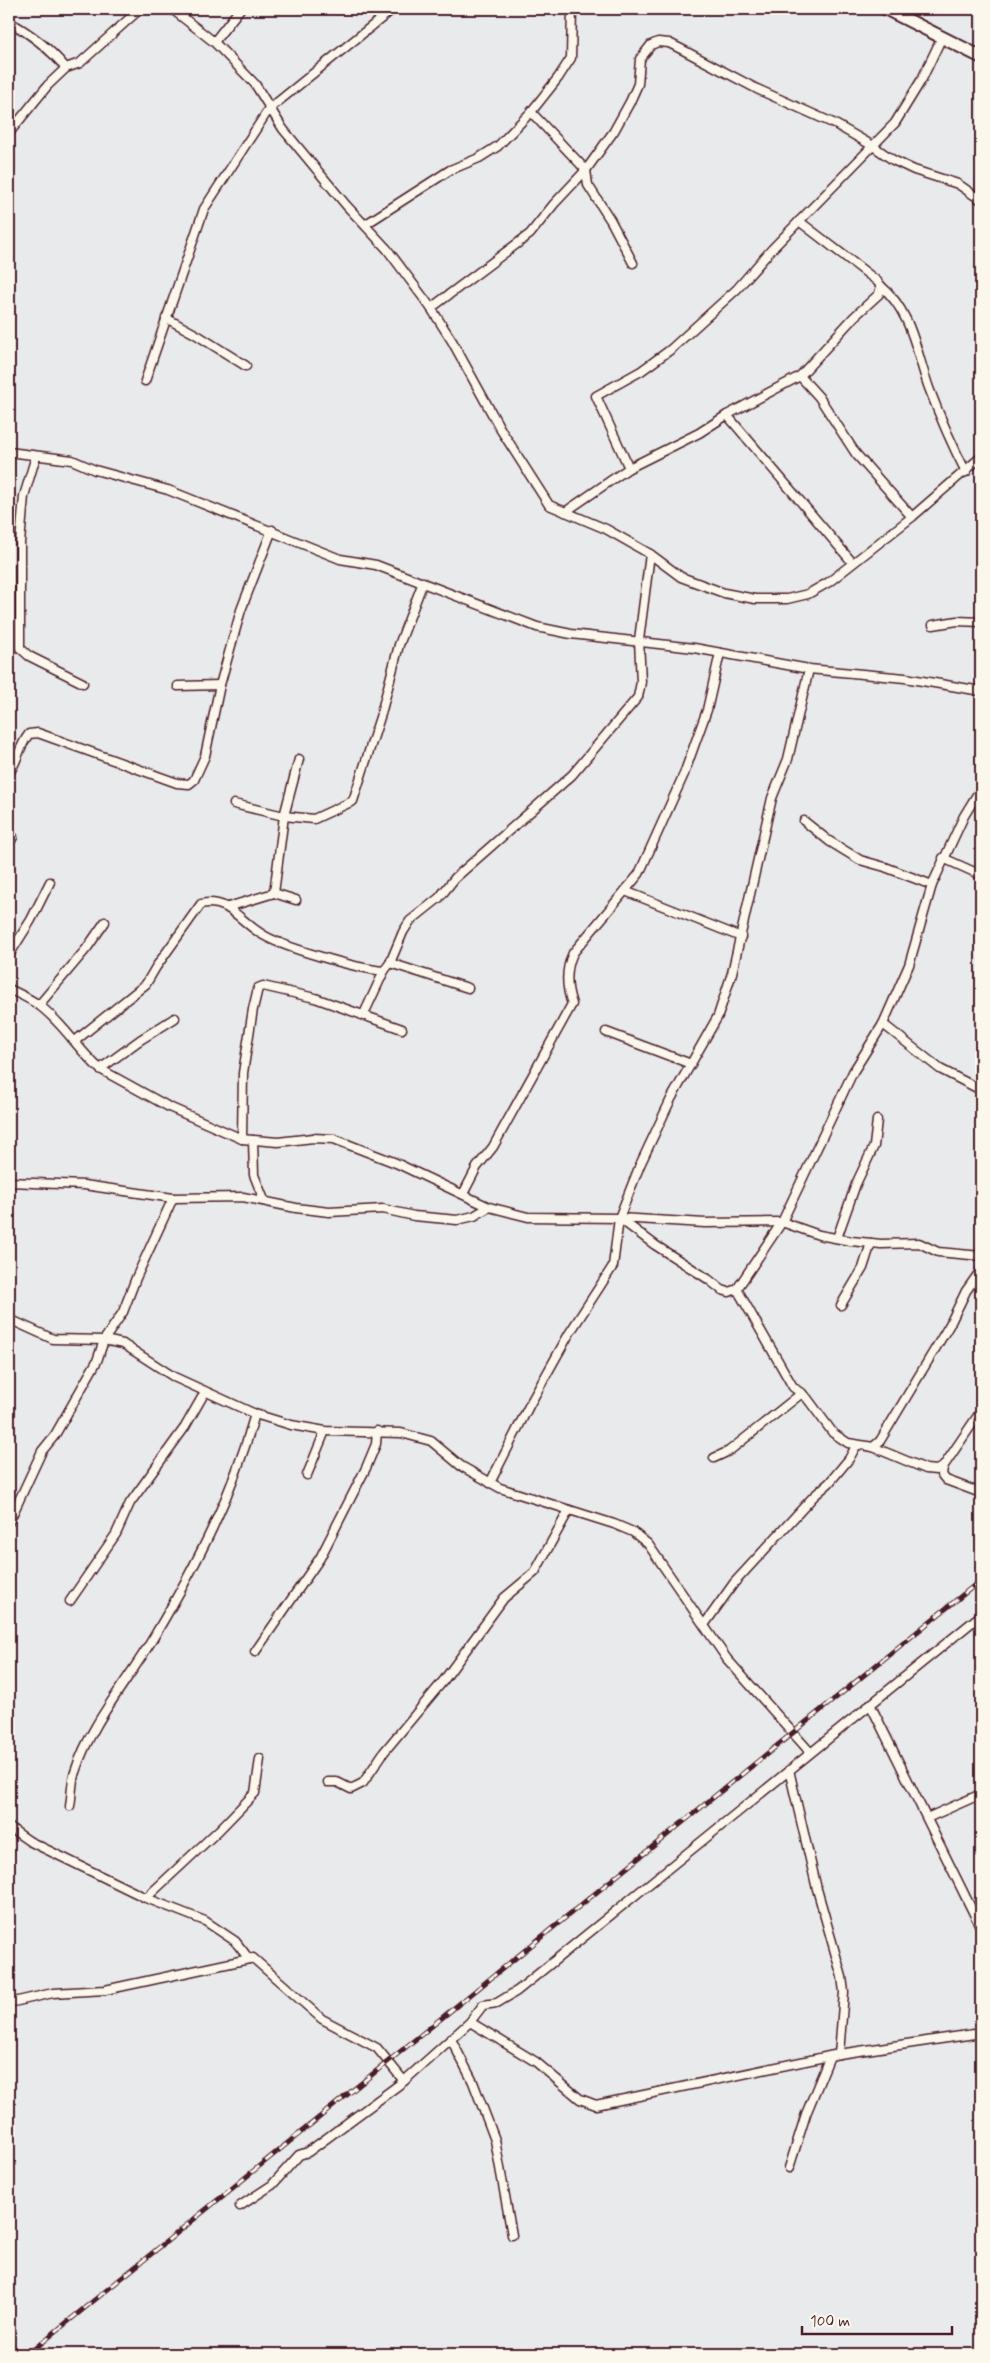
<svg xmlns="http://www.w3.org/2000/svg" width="990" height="2363" font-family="Mynerve,sans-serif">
<rect width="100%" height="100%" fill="#e9eaeb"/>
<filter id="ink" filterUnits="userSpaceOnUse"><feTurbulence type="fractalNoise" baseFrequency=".02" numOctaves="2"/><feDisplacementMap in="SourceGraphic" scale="10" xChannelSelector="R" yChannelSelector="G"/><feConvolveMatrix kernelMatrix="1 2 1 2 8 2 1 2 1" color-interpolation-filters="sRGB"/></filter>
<g filter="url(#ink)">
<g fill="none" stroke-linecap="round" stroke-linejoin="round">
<g stroke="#4a1f2b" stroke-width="11">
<g id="street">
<polyline points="172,9 214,42 255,84 283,129 346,205 387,249 431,308 452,341 501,430 549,505 606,529 650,554 681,577 724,593 755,599 787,599 808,594 829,582 912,517 981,457"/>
<path d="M 9,22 C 32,34 49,48 66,68"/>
<polyline points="214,42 240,9"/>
<polyline points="531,112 586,170 588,185 611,221 633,263"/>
<polyline points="9,133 48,85 66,68 80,63 140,9"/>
<polyline points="366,224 450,170 479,158 498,146 531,112 558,78 571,58 572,9"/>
<path d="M 881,286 C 912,312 916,352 929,388 C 940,417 952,445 966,472"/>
<polyline points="431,308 530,234 554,204 586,170 614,131 630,102 638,84 640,59 651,45 658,42 669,43 683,50 757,89 835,124 873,146 893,160 914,170 958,184 981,200"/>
<polyline points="166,318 197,335 246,366"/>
<polyline points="800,376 819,397 856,454 912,517"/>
<polyline points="145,381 204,209 269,109 393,9"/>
<polyline points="727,415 852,562"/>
<polyline points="9,452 72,460 95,470 168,490 340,559 376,565 537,627 571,634 694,648 809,669 905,678 981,691"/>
<polyline points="36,456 24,496 20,543 20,648 29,656 83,683"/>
<polyline points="629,468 699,433 727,415 800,376 854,317 879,294 881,286 877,281 799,221"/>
<polyline points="565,512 629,468 596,396 641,371 670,350 737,289 772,249 895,123 922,79 942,37"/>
<polyline points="933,625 957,621 981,622"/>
<polyline points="178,686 220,685"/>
<polyline points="299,759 284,816 314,819 353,801 381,714 399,645 423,582"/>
<path d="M 9,773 C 18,761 19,746 29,734 L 38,733 L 177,783 L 189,784 L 194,780 L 205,756 L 220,685 L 241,610 L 272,530"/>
<polyline points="234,804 284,816 274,893"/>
<polyline points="804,821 829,841 860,860 885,867 932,885"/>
<polyline points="9,844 13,837"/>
<polyline points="943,858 981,875"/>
<polyline points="625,891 741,937"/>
<polyline points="228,907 274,893 296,900"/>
<polyline points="9,955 31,920 50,882"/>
<polyline points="390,963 468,988"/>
<path d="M 9,989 C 19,994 31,999 40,1006 C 64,1024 78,1050 100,1069 L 169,1107 L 242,1139 L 278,1142 L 313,1138 L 334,1139 L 396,1163 L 489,1207 L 528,1217 L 619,1218 L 705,1223 L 782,1222 L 819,1235 L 851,1241 L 881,1244 L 919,1243 L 938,1252 L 981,1256"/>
<polyline points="39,1005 87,948 105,922"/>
<polyline points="363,1016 384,971"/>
<polyline points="883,1024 940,1069 981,1090"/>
<polyline points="606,1032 691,1064"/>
<path d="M 75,1041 L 146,984 L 156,967 L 201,904 C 228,898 239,920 260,933 C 280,947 359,969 384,971 L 390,963 L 403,932 L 410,921 L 439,898 L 455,878 L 572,775 L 638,697 L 641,682 L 639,640 L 650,554"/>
<polyline points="100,1069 140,1040 175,1018"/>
<polyline points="242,1139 243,1073 253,1009 258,988 263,986 315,998 402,1029"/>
<polyline points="253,1140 254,1175 264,1200"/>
<polyline points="9,1182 84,1185 173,1198 243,1197 296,1208 329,1212 383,1209 414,1216 457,1220 474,1216 489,1207"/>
<path d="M 463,1194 L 477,1167 L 493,1147 L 572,1004 C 566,987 565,970 573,953 L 639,874 L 684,774 L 707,710 L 720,653"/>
<polyline points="619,1218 655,1245 708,1279 722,1290 729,1292 737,1289 782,1222 853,1072 883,1024 909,965 932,885 964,816 981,788"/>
<polyline points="837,1238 856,1184 874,1146 877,1120"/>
<polyline points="737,1289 793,1387 807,1398 833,1433 848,1443 873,1447 926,1469 936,1470 943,1467 981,1411"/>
<polyline points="841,1305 863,1268 871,1243"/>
<polyline points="9,1319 53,1339 104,1340 123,1344 174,1377 255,1414 291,1425 325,1431 401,1433 431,1441 461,1466 500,1488 614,1524 633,1532 648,1544 727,1659 810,1752"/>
<polyline points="873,1447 880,1441 950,1324 966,1291 981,1270"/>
<polyline points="714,1458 729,1451 802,1393"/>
<polyline points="943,1467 942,1475 946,1480 981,1493"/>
<polyline points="307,1475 325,1431"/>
<polyline points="490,1483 530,1404 569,1334 613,1266 619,1218 640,1165 671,1099 718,1016 732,973 772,798 788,759 809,669"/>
<polyline points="9,1522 42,1451 55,1435 97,1361 104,1340 123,1312 136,1278 173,1198"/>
<polyline points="70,1601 116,1534 130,1503 185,1427 205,1392"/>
<polyline points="704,1625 734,1583 814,1496 829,1483 849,1459 856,1446"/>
<polyline points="255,1652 320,1558 366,1468 376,1444 377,1431"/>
<polyline points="870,1704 981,1928"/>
<polyline points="789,1770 817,1889 842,1977 844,1992 839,2054"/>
<polyline points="328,1782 337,1782 351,1789 363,1783 384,1752 444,1680 504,1598 535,1572 569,1510"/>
<path d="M 70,1806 C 72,1796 71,1783 75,1772 C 91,1722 129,1680 155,1635 C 198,1562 232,1496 255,1414"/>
<polyline points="927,1818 981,1794"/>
<polyline points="9,1827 29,1841 146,1898 205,1921 235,1941 249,1959 253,1958 322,2019 377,2048 404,2081"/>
<polyline points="146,1898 219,1830 255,1793 260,1759"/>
<polyline points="9,2003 53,1993 105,1990 249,1959"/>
<polyline points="470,2022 536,2062 580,2099 596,2105 839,2054 981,2033"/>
<polyline points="451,2039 473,2082 495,2140 512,2235"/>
<polyline points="789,2168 806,2114 830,2056"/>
<polyline points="240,2206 272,2185 299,2155 308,2152 404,2081 470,2022 483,2005 497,2003 517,1991 981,1615"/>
</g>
</g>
<g stroke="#4a1f2b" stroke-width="15">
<polyline id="secondary" points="886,9 981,57"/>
</g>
<use href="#street" stroke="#fbf7ec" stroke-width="8"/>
<use href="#secondary" stroke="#fbf7ec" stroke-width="11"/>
<g stroke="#4a1f2b" stroke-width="5">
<polyline id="rail" points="28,2354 981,1580"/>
</g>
<use href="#rail" stroke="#fbf7ec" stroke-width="3" stroke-dasharray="9" stroke-linecap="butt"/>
</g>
</g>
<rect width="990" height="2363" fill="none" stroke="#fbf7ec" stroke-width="30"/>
<rect x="15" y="15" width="960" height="2333" fill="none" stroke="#4a1f2b" stroke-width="2" filter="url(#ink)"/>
<path d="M802 2326v8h150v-8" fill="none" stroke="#4a1f2b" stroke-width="2.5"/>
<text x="810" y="2326" font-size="15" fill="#4a1f2b" stroke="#fbf7ec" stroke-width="4" paint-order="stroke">100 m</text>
</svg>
